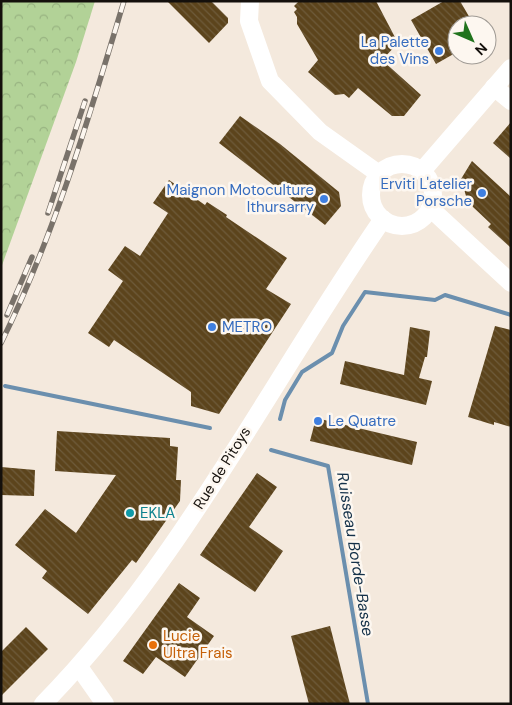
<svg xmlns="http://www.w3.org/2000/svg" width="512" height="705" font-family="'DM Sans',sans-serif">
<defs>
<pattern id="forest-crowns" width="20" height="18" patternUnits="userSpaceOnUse" patternTransform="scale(1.25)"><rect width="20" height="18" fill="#b2d297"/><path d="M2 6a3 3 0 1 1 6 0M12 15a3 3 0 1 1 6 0" fill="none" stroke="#98b381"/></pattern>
<pattern id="building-back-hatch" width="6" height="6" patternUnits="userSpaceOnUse" patternTransform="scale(1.25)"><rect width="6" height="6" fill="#5c441c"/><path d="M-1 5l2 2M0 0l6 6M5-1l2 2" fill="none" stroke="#6e5b3b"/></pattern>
</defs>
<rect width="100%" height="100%" fill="#f4e9dd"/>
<polygon fill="url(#forest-crowns)" points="1,1 95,1 76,62 1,268"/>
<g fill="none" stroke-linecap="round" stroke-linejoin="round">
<g stroke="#6b8fae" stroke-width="4">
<polyline points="5,386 210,428"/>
<polyline points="280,419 285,400 302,372 332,353 343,326 365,292 435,300 445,295 511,315"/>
<polyline points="271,450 328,466 368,704"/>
</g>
</g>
<g fill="url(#building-back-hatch)">
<polygon points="167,1 211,1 228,18 228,23 209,43"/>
<polygon points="299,1 376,1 398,43 382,60 421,95 404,116 392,116 358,88 349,98 344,94 335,95 308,72 318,60 297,24 297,17 294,12 297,9 294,6"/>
<polygon points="444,1 460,1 474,25 457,25 457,52 436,64 411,20"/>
<polygon points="240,116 280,144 339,192 341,206 325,225 219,143"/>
<polygon points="511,122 511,159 493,143"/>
<polygon points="472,161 511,197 511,248 488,227 491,224 473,207 466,196 461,179"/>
<polygon points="169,180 205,205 207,202 227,215 226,217 287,258 266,289 291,304 219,414 191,406 191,392 114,340 109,347 88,333 123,281 108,270 125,246 140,256 168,213 153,203"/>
<polygon points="495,326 511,330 511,427 494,422 494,425 468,417"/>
<polygon points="410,327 430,331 427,357 425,357 419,378 432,381 426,405 340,384 345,361 404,375"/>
<polygon points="316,418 417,442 412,465 310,441"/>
<polygon points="57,431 170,438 170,446 178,447 176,480 181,480 180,501 136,563 132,560 88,614 42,578 47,571 15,545 45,509 76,533 116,475 55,471"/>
<polygon points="1,467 35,470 34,496 1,495"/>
<polygon points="257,473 277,487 249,527 283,551 255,592 200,555"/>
<polygon points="179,583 200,598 187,617 214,636 185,677 156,657 143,674 123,661"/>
<polygon points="330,626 350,704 309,704 291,636"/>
<polygon points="26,627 48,649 1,696 1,652"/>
</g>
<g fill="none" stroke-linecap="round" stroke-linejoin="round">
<g stroke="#fff" stroke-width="18">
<polyline points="250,1 249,21 270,81 320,132 379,174"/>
<polyline points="494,87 511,101"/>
<circle cx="402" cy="195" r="31"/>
<polyline points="422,171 511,68"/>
<polyline points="430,208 511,283"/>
<polyline points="79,667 105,704"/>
<path d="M 43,704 C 180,565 272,379 383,219"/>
</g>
<g stroke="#79726a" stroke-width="5.5">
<g id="rail">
<polyline points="48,213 85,101"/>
<polyline points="7,315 32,257"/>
<path d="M 1,343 C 55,234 89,117 124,1"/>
</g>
</g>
<use href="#rail" stroke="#fdf7f0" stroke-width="4" stroke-dasharray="11" stroke-linecap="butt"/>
</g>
<g fill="#3f7fe0" stroke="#fdf7f0" stroke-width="2">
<circle cx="439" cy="51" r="5"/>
<circle cx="482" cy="193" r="5"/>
<circle cx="324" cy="199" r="5"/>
<circle cx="212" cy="327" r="5"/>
<circle cx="318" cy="421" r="5"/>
</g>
<circle fill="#0f9aa8" stroke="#fdf7f0" stroke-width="2" cx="130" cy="513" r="5"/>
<circle fill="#e8710a" stroke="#fdf7f0" stroke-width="2" cx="153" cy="645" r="5"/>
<g text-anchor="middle" stroke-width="5" stroke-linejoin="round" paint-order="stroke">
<g font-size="15" fill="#366cbe" stroke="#fdf7f0" text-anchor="end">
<text x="429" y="47">La Palette<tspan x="429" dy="17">des Vins</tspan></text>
<text x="472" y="189">Erviti L'atelier<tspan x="472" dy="17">Porsche</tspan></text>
<text x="314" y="195">Maignon Motoculture<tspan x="314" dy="17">Ithursarry</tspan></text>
<text x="222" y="332" text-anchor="start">METRO</text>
<text x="328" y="426" text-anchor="start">Le Quatre</text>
</g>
<g font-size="15" fill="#14100c" stroke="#fdf7f0">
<text transform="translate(222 468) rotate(-58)" y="5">Rue de Pitoys</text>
</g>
<g font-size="15" fill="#0d838f" stroke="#fdf7f0" text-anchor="start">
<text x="140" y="518">EKLA</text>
</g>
<g font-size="15" fill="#c56008" stroke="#fdf7f0" text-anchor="start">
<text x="163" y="641">Lucie<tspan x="163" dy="17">Ultra Frais</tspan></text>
</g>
<g font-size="16" font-style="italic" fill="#143149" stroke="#fdf7f0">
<text transform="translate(356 554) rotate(81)" y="6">Ruisseau Borde-Basse</text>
</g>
</g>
<rect width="512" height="705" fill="none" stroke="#14100c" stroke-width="5"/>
<g transform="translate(472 40) rotate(135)"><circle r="24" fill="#fdf7f0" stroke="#a09b95"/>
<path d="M0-4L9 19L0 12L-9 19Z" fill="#20731c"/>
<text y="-8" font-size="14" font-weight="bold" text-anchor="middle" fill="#14100c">N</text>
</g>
</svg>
